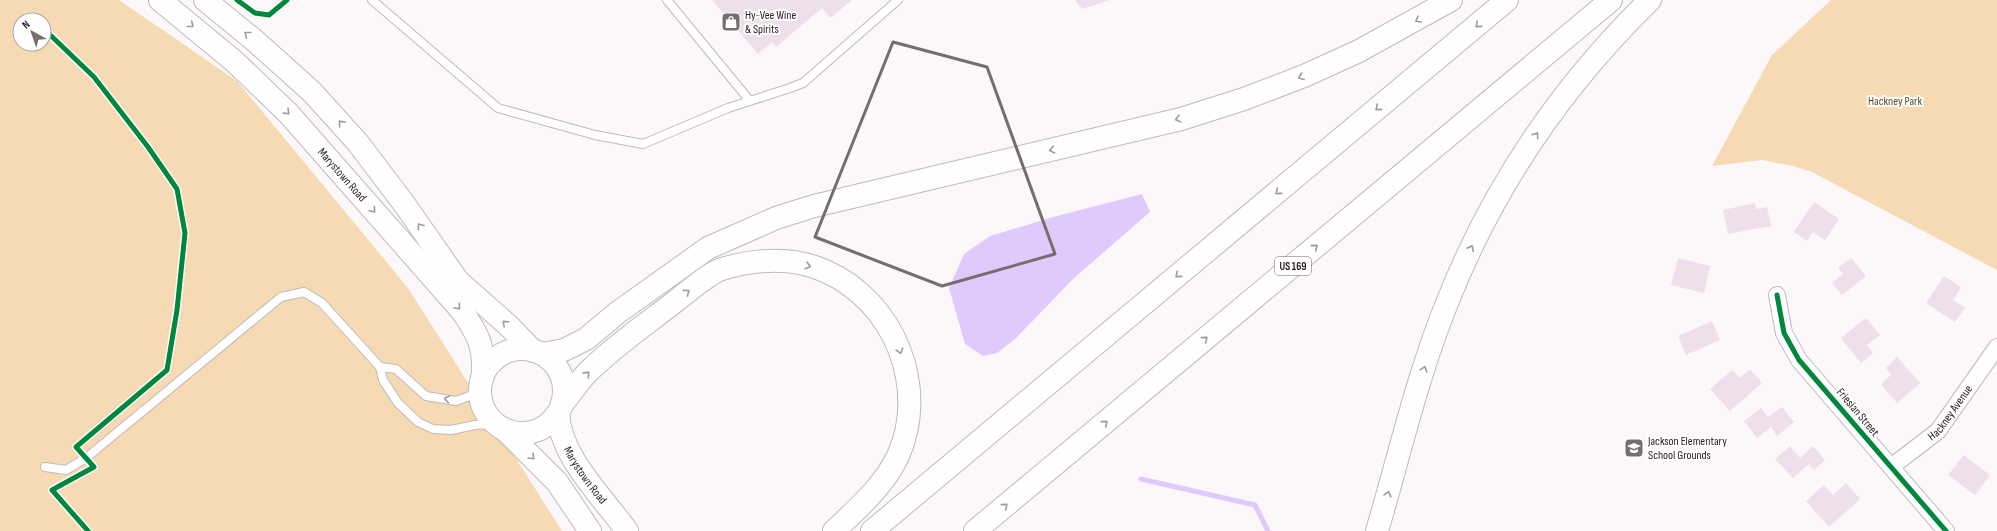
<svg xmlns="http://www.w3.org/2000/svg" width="1997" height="531" font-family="'Sofia Sans Condensed',sans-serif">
<rect width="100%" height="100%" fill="#fcf8f9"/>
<g fill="#f5dab4" fill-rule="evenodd">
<path d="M 0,0 L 119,0 L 237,81 L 408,288 L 562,531 L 0,531 ZM 20,20 L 44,20 L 44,44 L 20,44 Z"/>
<polygon points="1831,0 1997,0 1997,270 1812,172 1793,166 1762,160 1712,166 1772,55"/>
</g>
<polygon fill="#e0cafd" points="1142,194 1150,212 1073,279 1015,339 997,353 983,356 965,344 949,288 964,254 990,236 1053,217"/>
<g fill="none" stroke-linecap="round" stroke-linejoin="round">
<polyline stroke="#e0cafd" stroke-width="5" points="1141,479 1255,505 1268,531"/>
</g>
<g fill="#eedfea">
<polygon points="712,0 850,0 851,1 830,18 822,8 776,47 772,42 758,54"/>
<polygon points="1075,0 1110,0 1082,9"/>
<polygon points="1814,202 1839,219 1825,240 1813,232 1807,241 1794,232"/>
<polygon points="1755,203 1756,209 1767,207 1771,226 1728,234 1723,210"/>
<polygon points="1678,258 1710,266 1704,293 1671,285"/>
<polygon points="1851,258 1866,276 1842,295 1832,283 1843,274 1838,268"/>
<polygon points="1944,276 1961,287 1953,300 1965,308 1955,322 1926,303"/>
<polygon points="1866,318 1880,335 1867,345 1873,353 1861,363 1841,338"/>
<polygon points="1712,321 1720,340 1686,355 1678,336"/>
<polygon points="1897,357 1920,383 1897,403 1881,384 1891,375 1886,368"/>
<polygon points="1750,369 1762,383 1730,411 1710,389 1732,370 1740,378"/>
<polygon points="1782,407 1794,422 1777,436 1771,427 1757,438 1744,421 1761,408 1768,417"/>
<polygon points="1790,446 1800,458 1813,446 1825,460 1814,470 1809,464 1793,478 1775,459"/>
<polygon points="1964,455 1990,475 1975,495 1948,475"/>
<polygon points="1846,483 1860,499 1829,527 1806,501 1824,485 1833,495"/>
</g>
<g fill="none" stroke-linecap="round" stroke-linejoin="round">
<g stroke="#c0b9ba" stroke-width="10">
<g id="lane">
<polyline points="372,0 498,108 595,135 643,144 728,108 790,88 803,83 898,0"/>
<polyline points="667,0 750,101"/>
<polyline points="480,386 470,396 456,401 426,396 396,369 380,367 383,380 398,403 418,422 433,429 451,430 475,425 495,424"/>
<polyline points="45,467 66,470 86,458 281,297 304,292 322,303 380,367"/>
</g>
</g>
<g stroke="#c0b9ba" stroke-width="18">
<g id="street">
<polyline points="1777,295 1784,333 1799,360 1946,531"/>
<path id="s1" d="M 1891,467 L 1938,431 L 1997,347"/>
</g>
</g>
<g stroke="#c0b9ba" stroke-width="24">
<g id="secondary">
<path id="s2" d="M 160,0 L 235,62 L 288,113 L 462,311 C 479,336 484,345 483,376"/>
<polyline points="205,0 254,40 312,92 358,143 405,205 458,281 510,327 533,351"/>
<circle cx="522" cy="391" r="42"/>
<path id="s3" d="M 558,413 C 560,457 602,496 627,531"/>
<polyline points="505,430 557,482 590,531"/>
</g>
</g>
<g stroke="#c0b9ba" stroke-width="24">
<g id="highway">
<polyline points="542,354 564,350 586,339 617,313 708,248 776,218 814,206 1181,119 1244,99 1304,76 1359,51 1451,0"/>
<path d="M 562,404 C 571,394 578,382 588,372 C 615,345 648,323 677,300 C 689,291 709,273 722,269 C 756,259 792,256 825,271 C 894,301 929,387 898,456 C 884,486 857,509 834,531"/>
<polyline points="872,531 1507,0"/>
<polyline points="975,531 1611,0"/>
<path d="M 1377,531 C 1400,453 1418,373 1449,298 C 1494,186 1563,85 1650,0"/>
</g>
</g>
<use href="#lane" stroke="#fffefe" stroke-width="8"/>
<use href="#street" stroke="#fffefe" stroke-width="16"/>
<use href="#secondary" stroke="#fffefe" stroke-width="22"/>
<use href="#highway" stroke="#fffefe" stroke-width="22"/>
<g stroke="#fff" stroke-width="8">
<g id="cycleway">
<polyline points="237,0 255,13 269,15 287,0"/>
<polyline points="44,29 94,77 148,147 177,189 185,233 177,310 167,370 76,447 94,467 52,490 88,531"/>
<polyline points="1777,295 1784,333 1799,360 1946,531"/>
</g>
</g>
<use href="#cycleway" stroke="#00873e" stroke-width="5"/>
</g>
<defs><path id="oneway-chevron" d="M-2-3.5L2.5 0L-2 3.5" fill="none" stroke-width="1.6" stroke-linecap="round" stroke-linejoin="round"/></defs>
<g stroke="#a09b9b">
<use href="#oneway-chevron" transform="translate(1418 20) rotate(150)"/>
<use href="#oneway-chevron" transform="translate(191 25) rotate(38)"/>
<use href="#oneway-chevron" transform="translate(1478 25) rotate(140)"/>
<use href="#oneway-chevron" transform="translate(247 34) rotate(-141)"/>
<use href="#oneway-chevron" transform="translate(1301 77) rotate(158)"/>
<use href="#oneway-chevron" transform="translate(1378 108) rotate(140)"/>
<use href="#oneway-chevron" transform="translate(287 112) rotate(45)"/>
<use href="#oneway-chevron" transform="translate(1178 119) rotate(165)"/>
<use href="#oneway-chevron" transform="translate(341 123) rotate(-132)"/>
<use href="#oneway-chevron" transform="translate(1536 135) rotate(-56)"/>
<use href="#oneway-chevron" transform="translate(1052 150) rotate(167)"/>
<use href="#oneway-chevron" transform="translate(1278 192) rotate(140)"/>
<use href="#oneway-chevron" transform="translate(373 210) rotate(50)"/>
<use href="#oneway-chevron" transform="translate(420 226) rotate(-126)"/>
<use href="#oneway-chevron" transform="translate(1315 247) rotate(-40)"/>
<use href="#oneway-chevron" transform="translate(1471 248) rotate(-64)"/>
<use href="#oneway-chevron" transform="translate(808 266) rotate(16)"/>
<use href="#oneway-chevron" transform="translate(1178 275) rotate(140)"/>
<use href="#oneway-chevron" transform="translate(687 292) rotate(-36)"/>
<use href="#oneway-chevron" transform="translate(458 307) rotate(49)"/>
<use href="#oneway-chevron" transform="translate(505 323) rotate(-138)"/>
<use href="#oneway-chevron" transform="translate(1205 339) rotate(-40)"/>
<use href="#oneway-chevron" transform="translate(900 351) rotate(73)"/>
<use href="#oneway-chevron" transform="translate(1424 369) rotate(-73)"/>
<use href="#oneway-chevron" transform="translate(587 374) rotate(-48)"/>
<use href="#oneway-chevron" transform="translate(447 399) rotate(-170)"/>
<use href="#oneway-chevron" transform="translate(1105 423) rotate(-40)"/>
<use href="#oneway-chevron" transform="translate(532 457) rotate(46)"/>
<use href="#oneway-chevron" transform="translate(1388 494) rotate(-74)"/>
<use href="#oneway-chevron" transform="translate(1005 506) rotate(-40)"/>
</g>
<path fill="none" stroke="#756d6e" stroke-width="3" stroke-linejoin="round" d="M 893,42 L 987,67 L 1055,254 L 942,286 L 815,237 Z"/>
<defs>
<g id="shop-square" transform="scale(1)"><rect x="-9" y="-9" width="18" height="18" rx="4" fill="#756d6e" stroke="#fff"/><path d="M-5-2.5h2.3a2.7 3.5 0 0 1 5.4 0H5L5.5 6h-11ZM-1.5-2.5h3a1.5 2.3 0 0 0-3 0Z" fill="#fff"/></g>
<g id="school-square" transform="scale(1)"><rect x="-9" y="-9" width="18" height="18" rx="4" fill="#756d6e" stroke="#fff"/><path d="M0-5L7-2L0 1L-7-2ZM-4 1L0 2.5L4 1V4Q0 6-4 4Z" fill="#fff"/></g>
</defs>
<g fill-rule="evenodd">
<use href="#shop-square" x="731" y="22"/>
<use href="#school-square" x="1634" y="448"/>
</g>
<g text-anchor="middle" stroke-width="4" stroke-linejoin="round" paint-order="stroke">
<rect fill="#fff" stroke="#6b6465" stroke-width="1" x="1275" y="257" width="36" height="18" rx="3"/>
<g font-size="11" font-weight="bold" fill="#2c2223">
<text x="1293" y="270">US 169</text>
</g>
<g font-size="12" fill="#2c2223" stroke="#fff" text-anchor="start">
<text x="745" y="19">Hy-Vee Wine<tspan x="745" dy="14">&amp; Spirits</tspan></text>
<text x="1648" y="445">Jackson Elementary<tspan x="1648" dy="14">School Grounds</tspan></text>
</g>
<g font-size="12" fill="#624924" stroke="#fff">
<text x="1895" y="105">Hackney Park</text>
</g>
<g font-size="12" fill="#2c2223" stroke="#fff">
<text dy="4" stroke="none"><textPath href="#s2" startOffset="253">Marystown Road</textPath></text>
<text transform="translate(1858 412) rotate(50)" y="4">Friesian Street</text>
<text dy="4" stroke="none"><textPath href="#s1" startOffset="81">Hackney Avenue</textPath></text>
<text dy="4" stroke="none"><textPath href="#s3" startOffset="69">Marystown Road</textPath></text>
</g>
</g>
<g transform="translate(32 32) rotate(320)"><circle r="19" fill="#ffffff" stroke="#aba7a7"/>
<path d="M0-3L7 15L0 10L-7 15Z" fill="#756d6e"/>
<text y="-6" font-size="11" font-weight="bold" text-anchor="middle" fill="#2c2223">N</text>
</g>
</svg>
